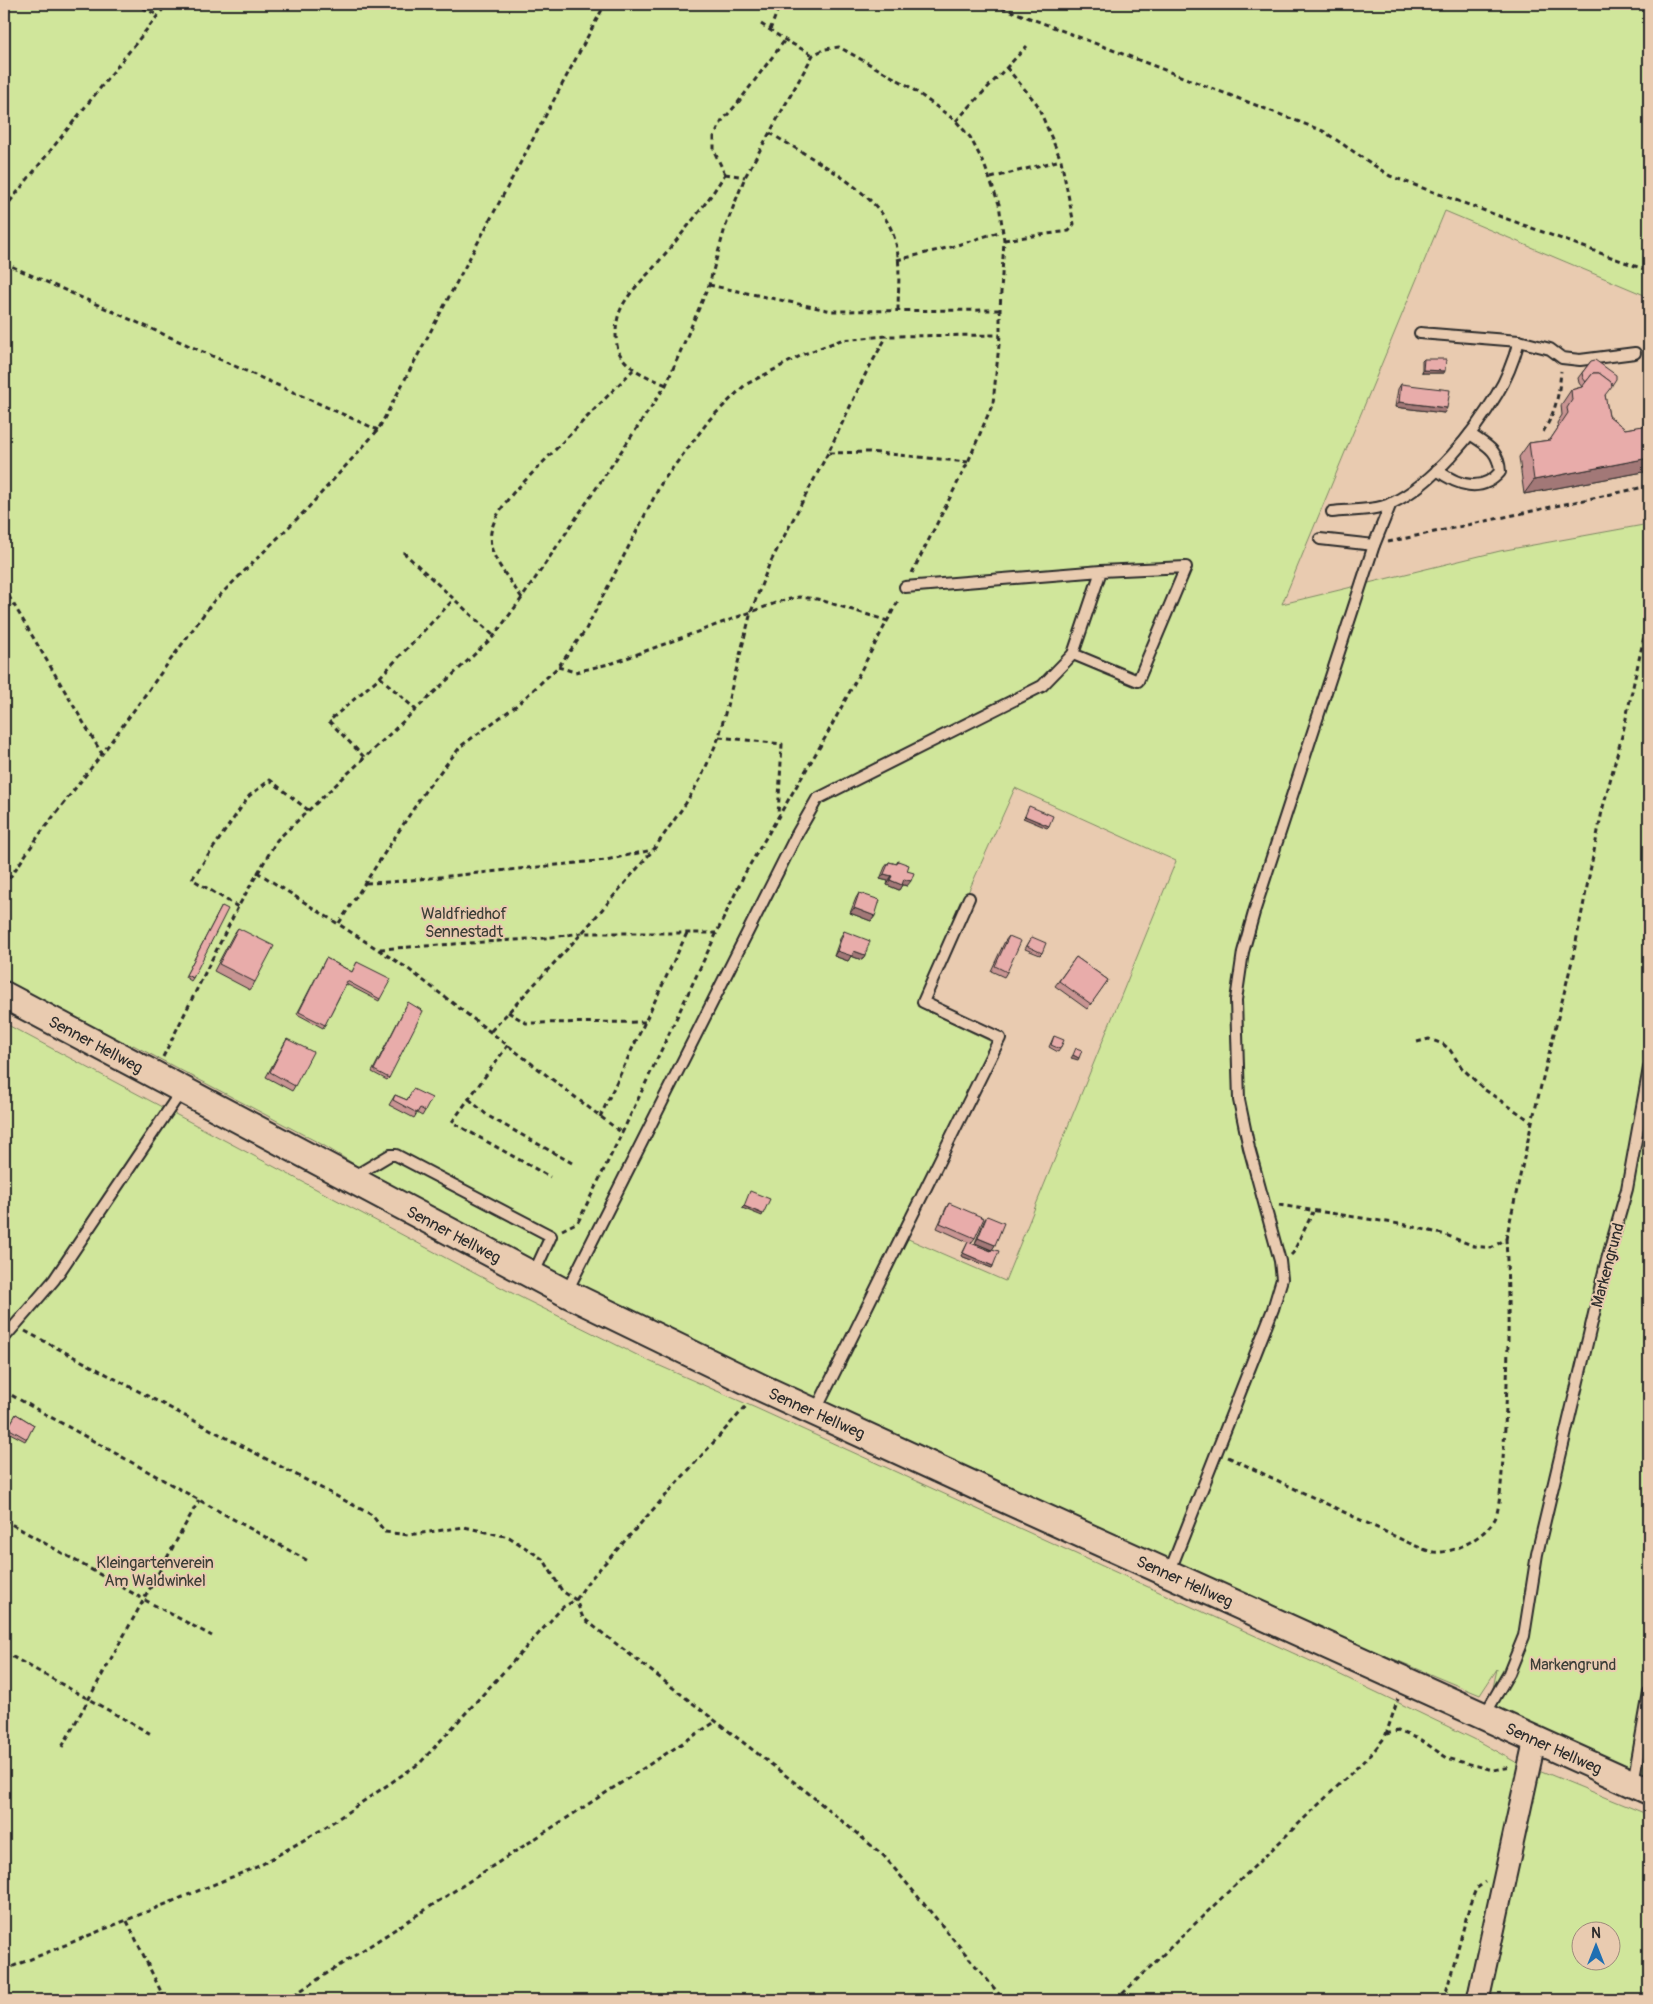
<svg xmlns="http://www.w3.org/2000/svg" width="1653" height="2004" font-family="Pangolin,sans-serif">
<rect width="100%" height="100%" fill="#e9cbb0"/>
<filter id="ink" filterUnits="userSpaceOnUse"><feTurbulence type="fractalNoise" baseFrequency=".02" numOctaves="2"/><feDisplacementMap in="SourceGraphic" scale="10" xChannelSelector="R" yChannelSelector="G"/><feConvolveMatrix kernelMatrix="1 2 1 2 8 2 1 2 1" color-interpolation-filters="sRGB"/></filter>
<g filter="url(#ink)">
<g fill="#d0e69b" stroke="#7e8863" fill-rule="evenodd">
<polygon points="4,4 1649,4 1649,297 1445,211 1282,604 1500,551 1649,524 1649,1779 1489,1707 1497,1669 1480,1695 1295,1618 825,1403 906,1238 1005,1281 1176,861 1015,788 917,1006 994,1043 817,1400 578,1285 375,1177 323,1145 133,1045 131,1048 4,980"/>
<polygon points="4,1023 506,1290 651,1362 758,1409 1328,1669 1474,1739 1519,1764 1466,2000 4,2000"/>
<path d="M 1534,1768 L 1649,1815 L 1649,2000 L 1483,2000 ZM 1580,1932 L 1610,1932 L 1610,1962 L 1580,1962 Z"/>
</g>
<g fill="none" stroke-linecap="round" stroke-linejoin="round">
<g stroke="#2b2b2b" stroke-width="14">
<g id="service">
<polyline points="1420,333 1519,341 1550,349 1562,358 1580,360 1635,353"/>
<path d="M 1437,470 C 1457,485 1481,494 1500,472 C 1499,450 1486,445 1470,434"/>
<path d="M 1332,512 C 1351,510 1375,511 1392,503 C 1434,483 1474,433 1497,394 C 1507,378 1514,359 1519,341"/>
<polyline points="1320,539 1374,545"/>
<polyline points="905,587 1101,571 1186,567 1138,681 1073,654 1101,571"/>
<polyline points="353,1177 390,1155 396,1155 551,1236 533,1275"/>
<polyline points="566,1293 797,834 817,799 1042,686 1073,654"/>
<polyline points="4,1338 54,1280 182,1090"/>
<polyline points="815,1412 1000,1038 923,1002 969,898"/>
<polyline points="1169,1573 1273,1309 1282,1279 1280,1261 1249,1148 1239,1100 1236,1000 1243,952 1255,909 1374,545 1391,503"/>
<polyline points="1484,1716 1509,1673 1524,1636 1537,1554 1606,1263 1627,1189 1649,1068"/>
<polyline points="1633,1783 1649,1693"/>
</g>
</g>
<g stroke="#2b2b2b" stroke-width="25">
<polyline id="minor" points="1478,2000 1535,1739"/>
</g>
<g stroke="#2b2b2b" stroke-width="30">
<polyline id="tertiary" points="4,995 566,1293 762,1388 993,1494 1649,1791"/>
</g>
<g stroke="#2b2b2b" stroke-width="3" stroke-dasharray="5 4" stroke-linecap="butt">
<polyline points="134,4 158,15"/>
<polyline points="993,4 1323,131 1390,176 1649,271"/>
<polyline points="761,24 785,40 813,55"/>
<polyline points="770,30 780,4"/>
<polyline points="956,121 1027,46"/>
<path d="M 770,133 C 808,157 878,190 893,234 C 902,257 898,287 898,311"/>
<polyline points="725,174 714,151 714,137 722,121 737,104 785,40"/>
<polyline points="725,174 745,177"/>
<polyline points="991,178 1061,160"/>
<polyline points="4,197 10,200"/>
<polyline points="4,209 167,4"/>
<polyline points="1004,240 1069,231 1074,224 1061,160 1037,104 1006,67"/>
<polyline points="897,260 951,247 1002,231"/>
<polyline points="4,263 378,430"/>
<polyline points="709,285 832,311 1000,310"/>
<path d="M 666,385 C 649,377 632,372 621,356 C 614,345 615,323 620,311 C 627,294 643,280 655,266 C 680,236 705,207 725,174"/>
<path d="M 1543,432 C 1556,411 1559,395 1561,371"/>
<polyline points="829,453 869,452 968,462"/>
<polyline points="1388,542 1649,486"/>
<polyline points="403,552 494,636"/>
<polyline points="4,588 102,754"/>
<path d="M 522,598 C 491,553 474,541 513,493 L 633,370"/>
<polyline points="558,667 575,672 613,663 781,601 799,597 817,599 888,621"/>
<polyline points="380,677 415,709"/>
<polyline points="719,737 782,744 778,815"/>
<polyline points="364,757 329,721 380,677 454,599"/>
<polyline points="257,872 407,968 622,1133"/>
<polyline points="366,883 391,882 606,860 652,850"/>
<polyline points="4,886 42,831 102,754 212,603 307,509 378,430 605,4"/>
<polyline points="238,907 192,879 249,796 270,780 308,810"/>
<polyline points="339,923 425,791 461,746 517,705 558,667 585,631 662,482 710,419 745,385 804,354 841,340 887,336 1000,335"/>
<polyline points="380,949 544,938 582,933 716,933"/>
<polyline points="508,1012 526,1023 646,1022"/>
<polyline points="491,1031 582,933 654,849 686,803 701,778 719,737 751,612 769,565 828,453 866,373 887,336"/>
<polyline points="1417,1042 1429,1039 1443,1044 1450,1050 1462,1068 1485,1090 1532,1122"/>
<polyline points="508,1045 452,1122 550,1177"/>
<polyline points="163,1057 238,907 277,840 494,636 522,598 666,385 709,285 725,228 745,177 813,55 825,49 839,47 907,85 956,121 970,137 984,164 999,204 1004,240 1000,310 1000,335 993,403 968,462 912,573"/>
<polyline points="469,1099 488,1116 572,1163"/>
<polyline points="600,1117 687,933"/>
<polyline points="562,1230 578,1222 622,1133 745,873 825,738 899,599"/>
<polyline points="1506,1239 1532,1122 1573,957 1602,811 1623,732 1649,614"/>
<polyline points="1291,1255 1293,1253 1313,1212"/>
<polyline points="25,1331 372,1515 385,1532 408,1535 464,1527 509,1537 544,1560 562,1591 576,1600 583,1618 807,1792 884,1856 1004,2000"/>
<polyline points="4,1391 310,1562"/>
<path d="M 1228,1457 L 1409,1543 C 1416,1546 1426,1551 1434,1552 C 1455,1554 1484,1537 1495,1519 C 1500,1509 1502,1472 1503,1459 C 1508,1386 1510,1313 1506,1239 L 1491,1248 L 1474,1246 L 1446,1235 L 1406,1225 L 1279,1205"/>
<polyline points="4,1520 143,1599 212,1636"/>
<polyline points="4,1652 151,1734"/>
<polyline points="1386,1734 1398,1731 1421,1740 1447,1758 1474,1765 1493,1770 1511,1767"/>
<polyline points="62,1747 199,1500"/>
<polyline points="127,1921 165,2000"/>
<polyline points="4,1970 259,1866 321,1830 420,1763 563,1607 576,1600 587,1583 748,1404"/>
<polyline points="286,2000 715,1722"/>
<polyline points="1116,2000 1373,1752 1385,1737 1398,1699"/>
<polyline points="1444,2000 1470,1904 1476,1889 1485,1882"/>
</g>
<use href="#service" stroke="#e9cbb0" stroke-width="10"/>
<use href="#minor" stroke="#e9cbb0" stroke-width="21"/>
<use href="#tertiary" stroke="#e9cbb0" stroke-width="26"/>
</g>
<g fill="#c89492" stroke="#2b2b2b">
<polygon points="1647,333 1649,333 1649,352 1647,352 1645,336"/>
<polygon points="1424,359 1444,373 1422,373 1422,361"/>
<polygon points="1591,361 1605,395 1609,416 1625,429 1649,425 1649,471 1524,494 1519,457 1529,443 1550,440 1558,428 1557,423 1562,415 1561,405 1571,390 1582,387 1579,383 1578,378"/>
<polygon points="1401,384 1444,413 1395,407 1398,389"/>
<polygon points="898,861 907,871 907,886 902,885 899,890 887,885 888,881 880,879 885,867 889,862 896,864"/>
<polygon points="859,893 875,916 871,921 850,913 856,898"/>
<polygon points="222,906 193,978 191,981 185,977"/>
<polygon points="238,928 255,982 250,990 214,971 233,935"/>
<polygon points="844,931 865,955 862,960 851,956 848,961 834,956 841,936"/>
<polygon points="1009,936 1007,972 1004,977 991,971 1005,941"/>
<polygon points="1032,937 1042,953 1040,955 1025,949"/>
<polygon points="1076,957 1108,980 1087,1009 1055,986"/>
<polygon points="326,958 352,972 357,962 380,999 379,1001 346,984 323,1028 297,1014"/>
<polygon points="408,1002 389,1078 387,1080 372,1072"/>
<polygon points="1054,1036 1060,1049 1058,1052 1049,1047"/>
<polygon points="287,1039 295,1086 292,1091 266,1077 284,1044"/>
<polygon points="413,1089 425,1111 422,1116 417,1113 414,1118 389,1105 395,1095 407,1100"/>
<polygon points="949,1203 975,1238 971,1243 990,1251 991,1250 975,1243 984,1221 987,1216 995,1245 992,1249 993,1266 992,1268 961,1256 968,1242 937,1228 946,1208"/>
<polygon points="16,1414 34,1425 25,1441 6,1431"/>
</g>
<g fill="#a27877" stroke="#2b2b2b">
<polygon points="1423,370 1445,371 1444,373 1422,373"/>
<polygon points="1399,402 1447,408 1444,413 1395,407"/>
<polygon points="1649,458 1649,471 1524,494 1534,480"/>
<polygon points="1025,816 1049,826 1047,828 1023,818"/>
<polygon points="884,874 892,876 888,881 880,879"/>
<polygon points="904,879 911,881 907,886 901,884"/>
<polygon points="890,880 902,885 899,890 887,885"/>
<polygon points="854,908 875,916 871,921 850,913"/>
<polygon points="837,951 854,951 865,955 862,960 851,956 848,961 834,956"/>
<polygon points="1073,1055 1079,1058 1078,1060 1071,1058"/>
<polygon points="744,1206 763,1214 762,1216 742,1208"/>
<polygon points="978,1238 995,1245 992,1250 975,1243"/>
<polygon points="963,1253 993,1266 992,1268 961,1256"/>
</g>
<g fill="#e8acaa" stroke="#2b2b2b">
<polygon points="1647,333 1649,333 1649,350"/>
<polygon points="1424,359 1446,359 1445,371 1423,370"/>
<polygon points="1595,360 1616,375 1616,379 1612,385 1611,382 1599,373 1593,373 1586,382 1583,378 1582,373 1591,361"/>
<polygon points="1593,373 1599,373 1611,382 1612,386 1605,395 1609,416 1625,429 1649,425 1649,458 1534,480 1529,443 1550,440 1568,413 1567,408 1572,400 1571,390 1582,387"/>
<polygon points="1401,384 1450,390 1447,408 1399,402"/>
<polygon points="1029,806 1053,816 1049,826 1025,816"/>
<polygon points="898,861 909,865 907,871 914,873 911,881 904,879 902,885 890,880 892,876 884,874 889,862 897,864"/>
<polygon points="859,893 880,900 875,916 854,908"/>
<polygon points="222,906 228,909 193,978 186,975"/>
<polygon points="238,928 274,946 255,982 219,964"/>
<polygon points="844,931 870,941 865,955 854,951 852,956 837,951"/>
<polygon points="1009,936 1021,941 1007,972 995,966"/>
<polygon points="1032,937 1046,943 1042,953 1027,946"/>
<polygon points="1076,957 1108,980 1091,1004 1059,981"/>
<polygon points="326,958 352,972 357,962 391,979 380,999 347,981 325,1025 299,1012"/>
<polygon points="408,1002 423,1011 389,1078 374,1070"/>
<polygon points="1054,1036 1064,1040 1060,1049 1051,1045"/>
<polygon points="287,1039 313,1052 295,1086 270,1072"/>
<polygon points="1076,1048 1082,1050 1079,1058 1073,1055"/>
<polygon points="413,1089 432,1098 425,1111 420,1108 417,1113 393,1100 395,1095 407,1100"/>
<polygon points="750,1191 770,1199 763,1214 744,1206"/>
<polygon points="949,1203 984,1218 975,1238 940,1223"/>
<polygon points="987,1216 1004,1223 995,1245 978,1238"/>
<polygon points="968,1242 991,1251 992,1249 999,1251 993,1266 963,1253"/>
<polygon points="16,1414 34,1425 27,1439 8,1428"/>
</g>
</g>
<g text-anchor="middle" stroke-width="4" stroke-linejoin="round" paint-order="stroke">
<g font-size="16" fill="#3c3e36" stroke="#e9cbb0">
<text x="464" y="919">Waldfriedhof<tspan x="464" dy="18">Sennestadt</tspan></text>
<text x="155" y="1568">Kleingartenverein<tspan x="155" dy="18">Am Waldwinkel</tspan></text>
<text x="1573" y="1670">Markengrund</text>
</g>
<g font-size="16" fill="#2b2b2b" stroke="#e9cbb0">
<text transform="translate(96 1044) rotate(28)" y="6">Senner Hellweg</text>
<text transform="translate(454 1234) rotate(28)" y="6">Senner Hellweg</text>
<text transform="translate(1607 1265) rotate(-75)" y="6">Markengrund</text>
<text transform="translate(817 1413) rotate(24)" y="6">Senner Hellweg</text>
<text transform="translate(1185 1581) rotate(24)" y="6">Senner Hellweg</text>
<text transform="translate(1554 1748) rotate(24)" y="6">Senner Hellweg</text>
</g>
</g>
<rect width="1653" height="2004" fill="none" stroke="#e9cbb0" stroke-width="20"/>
<rect x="10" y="10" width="1633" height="1984" fill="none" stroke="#2b2b2b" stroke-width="2" filter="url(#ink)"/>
<g transform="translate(1596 1946)"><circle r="24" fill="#e9cbb0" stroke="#9d8b7b"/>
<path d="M0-4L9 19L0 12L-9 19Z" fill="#1f6fb2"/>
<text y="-8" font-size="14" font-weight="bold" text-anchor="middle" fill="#2b2b2b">N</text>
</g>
</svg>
